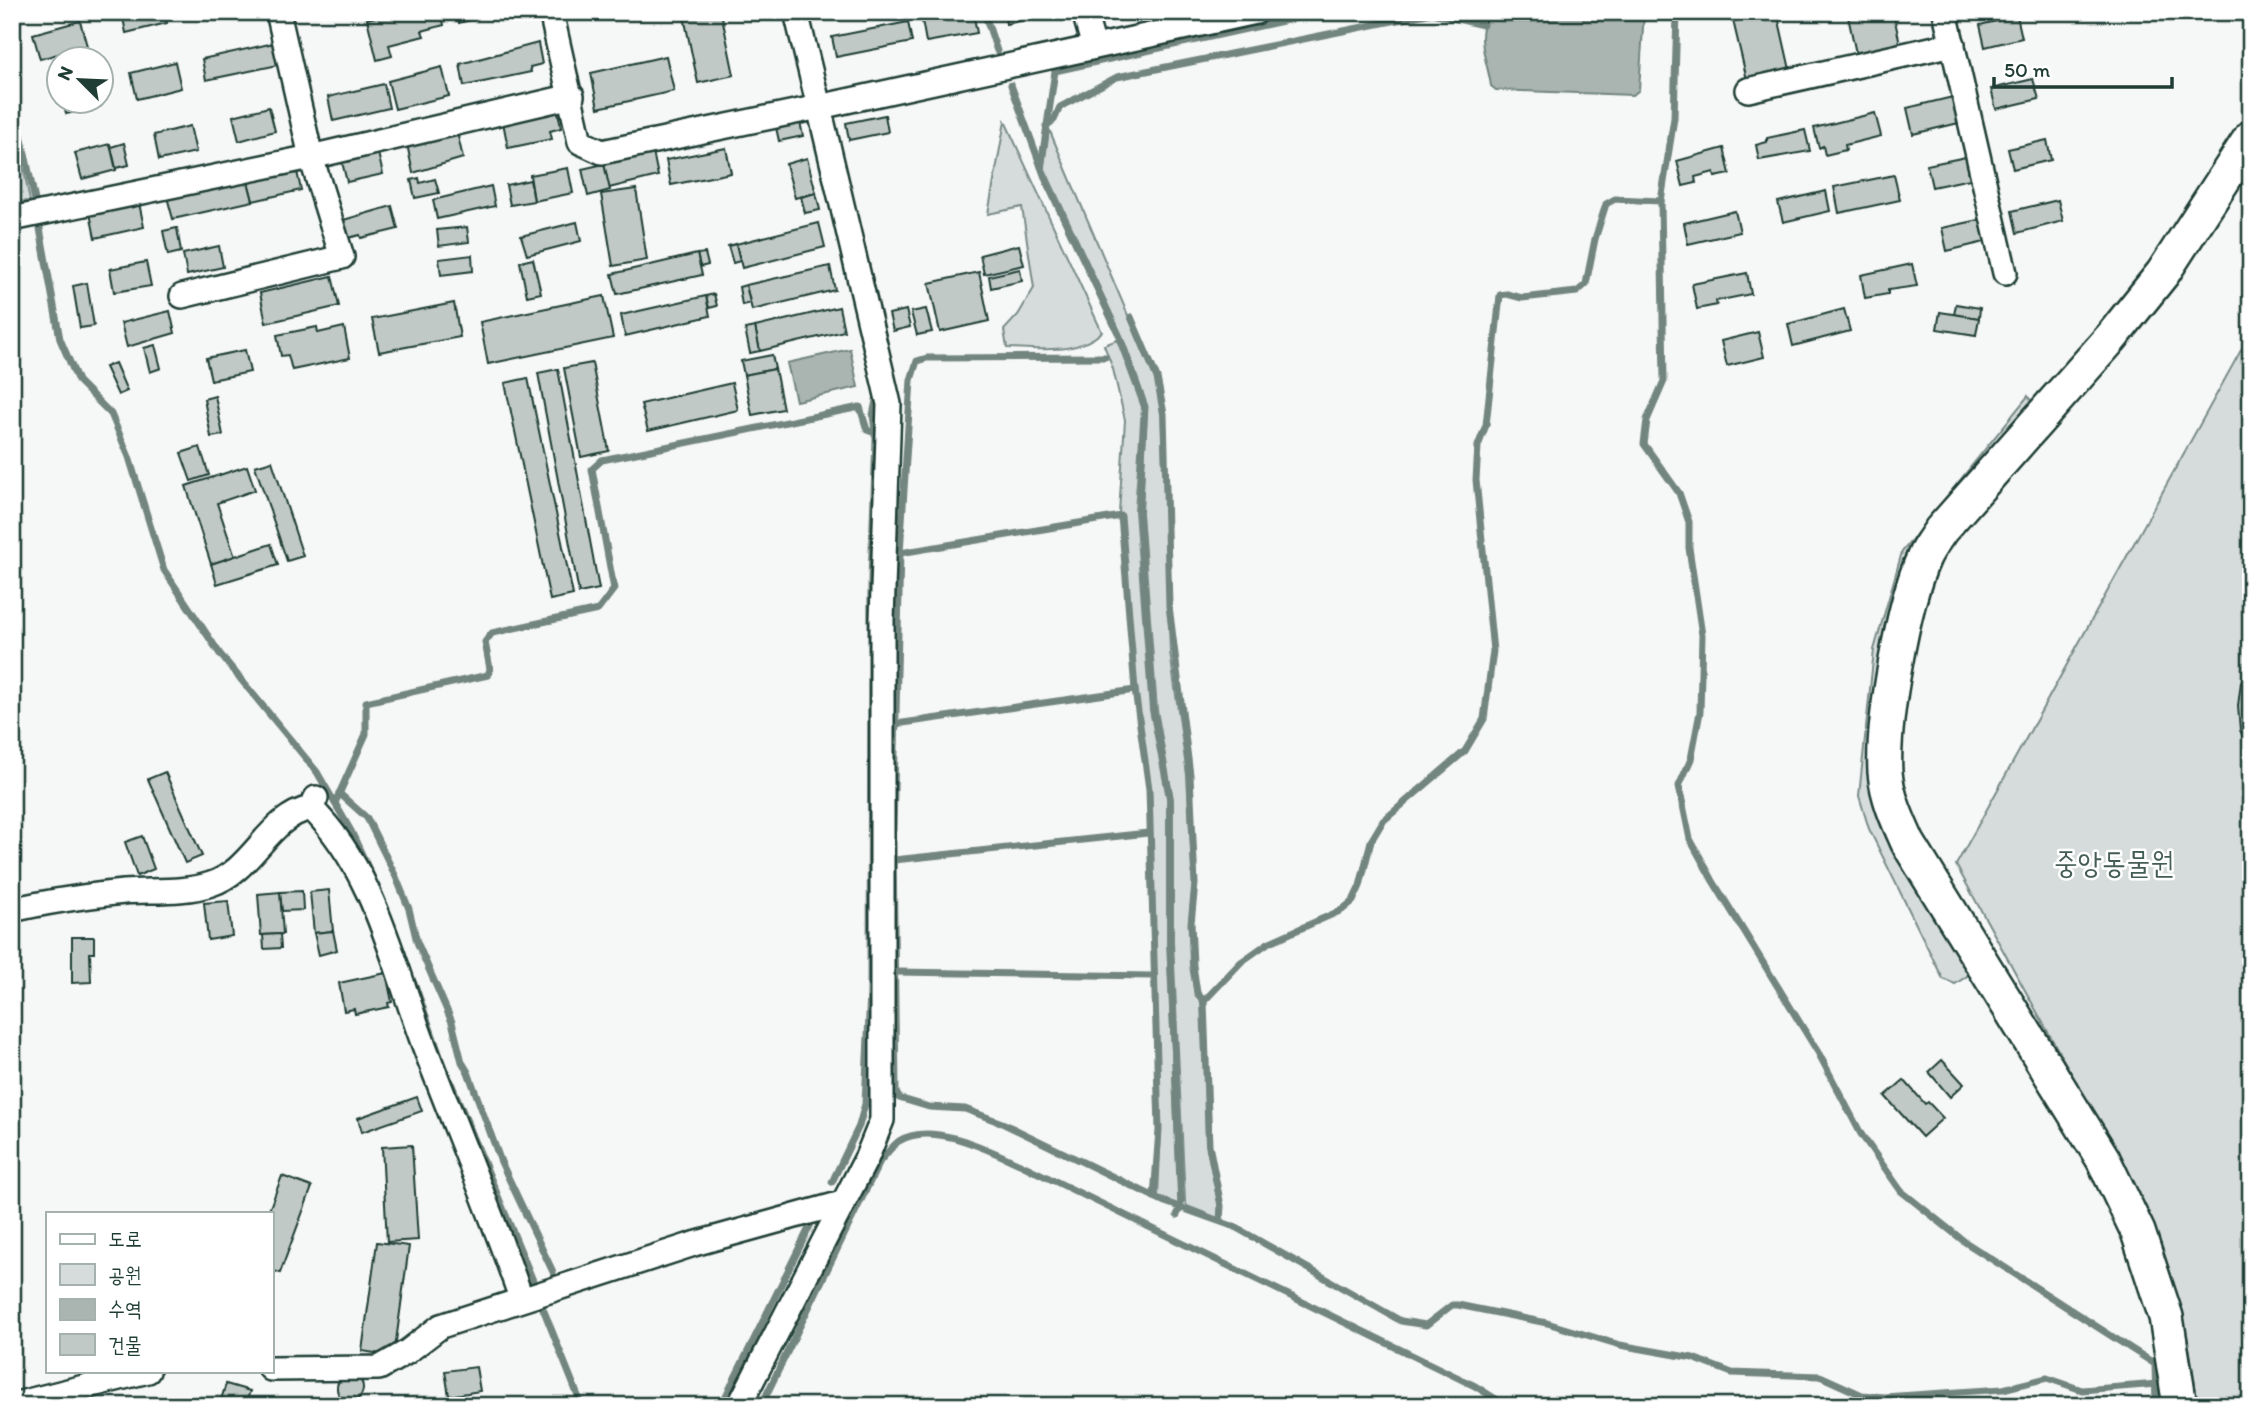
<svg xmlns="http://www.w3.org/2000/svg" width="2263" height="1418" font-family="Itim,'Poor Story',sans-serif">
<rect width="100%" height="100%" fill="#f6f7f7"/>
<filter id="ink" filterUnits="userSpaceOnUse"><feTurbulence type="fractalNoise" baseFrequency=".0143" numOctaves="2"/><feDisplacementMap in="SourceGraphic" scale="14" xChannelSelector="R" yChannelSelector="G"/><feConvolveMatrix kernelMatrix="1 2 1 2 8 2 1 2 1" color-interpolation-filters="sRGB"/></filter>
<g filter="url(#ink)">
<g fill="#d6dcdb" stroke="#7a8c88" stroke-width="2">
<polygon points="12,109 30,201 12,202"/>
<path d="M 1005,121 L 1102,332 C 1075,356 1040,348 1007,348 L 1004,330 L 1018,315 L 1034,288 L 1022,207 L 988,214 Z"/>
<polygon points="1049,129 1155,379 1161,414 1170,652 1187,775 1193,883 1189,922 1190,966 1195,994 1201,1002 1206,1145 1219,1206 1218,1218 1187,1206 1185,1201 1173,942 1173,800 1157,710 1142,513 1147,406 1122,336 1044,167"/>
<path d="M 2251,332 L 2251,1406 L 2197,1406 C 2192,1340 2175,1280 2151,1219 L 1956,865 Z"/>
<polygon points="1117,340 1142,407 1135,511 1150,710 1167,798 1167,942 1179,1205 1158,1196 1161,1130 1150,788 1136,690 1122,515 1119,513 1125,420 1113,369 1104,345"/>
<polygon points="2028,396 2036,409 1931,532 1874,733 1973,972 1955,984 1943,979 1869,829 1859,796 1874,650 1902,552"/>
</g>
<g fill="#aab5b1" stroke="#72857f" stroke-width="2">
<path d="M 1518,12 L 1644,12 L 1639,90 L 1633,95 L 1496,90 L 1491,86 C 1488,63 1475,38 1487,17 Z"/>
<polygon points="850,349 858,387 796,401 787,363"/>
</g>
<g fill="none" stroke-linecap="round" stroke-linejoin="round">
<g stroke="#72857f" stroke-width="7">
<polyline points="984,12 997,51"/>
<polyline points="1011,85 1047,183 1120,337 1145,407 1139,512 1153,709 1170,797 1170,942 1181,1207 1177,1215"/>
<polyline points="12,93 36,205 12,206"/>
<polyline points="1046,126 1054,120 1060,107 1117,77 1432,13 1483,25"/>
<polyline points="1041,166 1055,71 1324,12"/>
<polyline points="1661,201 1664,381 1647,420 1644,444 1679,493 1689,522 1689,548 1702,635 1700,712 1691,759 1679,786 1690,839 1713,881 1819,1054 1861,1134 1901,1191 1965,1242 2155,1364 2156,1406"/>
<polyline points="39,223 60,339 78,381 111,414 129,457 164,570 220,654 317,772 351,831 372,876"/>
<polyline points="1131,317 1157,378 1164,414 1169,606 1190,775 1195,884 1191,923 1193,965 1197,993 1204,1001"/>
<polyline points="900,553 1121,516 1135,690 1149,789 1159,1130 1154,1197"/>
<polyline points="896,724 1135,690"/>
<polyline points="339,793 367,818 396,877 409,909 417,942 452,1022 462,1062 468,1072 501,1162 553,1272"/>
<polyline points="335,803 366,734 366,702 488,675 490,669 485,642 492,633 598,610 614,589 592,469 602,460 860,407 867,430 875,433"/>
<polyline points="893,830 900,553 911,380 917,361 927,358 1105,357"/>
<polyline points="893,842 896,1092 899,1098 929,1107 965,1109 1002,1123 1165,1202 1235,1227 1401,1321 1426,1325 1452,1305 1458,1305 1547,1323 1620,1345 1693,1358 1732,1373 1820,1376 1862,1395 1884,1397 2003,1389 2047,1378 2082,1390 2158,1384"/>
<polyline points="894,860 1148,833"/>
<polyline points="895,972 1153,976"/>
<polyline points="415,985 440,1056"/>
<polyline points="447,1073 534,1283"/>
<polyline points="832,1182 859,1126 865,1104 870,992 871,579 876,438 873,415 877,396"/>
<polyline points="1220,1220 1221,1206 1209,1145 1204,1001 1241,962 1268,943 1342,910 1353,901 1360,886 1371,841 1383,821 1465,751 1484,719 1493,651 1476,480 1478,446 1486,425 1500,295 1507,294 1522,298 1577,292 1586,284 1595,239 1606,204 1615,199 1661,201 1674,118 1677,12"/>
<polyline points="542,1306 582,1406"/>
<polyline points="721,1406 810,1226"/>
<path d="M 761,1406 L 880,1161 C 886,1155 892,1146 899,1141 C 932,1120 990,1151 1022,1165 L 1475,1386 L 1507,1406"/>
</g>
</g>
<g fill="#c0c9c6" stroke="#1f3d34" stroke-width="2">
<polygon points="164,12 167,23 126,33 122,13"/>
<polygon points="396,12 441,12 444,25 422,31 424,36 389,45 392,56 377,60 367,19"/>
<polygon points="456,12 500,12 459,23"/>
<polygon points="683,12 721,12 734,75 698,83"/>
<polygon points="930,12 973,12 977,33 926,42 922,20 931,18"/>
<polygon points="1004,12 1049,12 1049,15 1006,24"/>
<polygon points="1731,12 1777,12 1791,74 1748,84"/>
<polygon points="1847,12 1893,12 1901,48 1857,58"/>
<polygon points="2017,16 2022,38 1985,47 1980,25"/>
<polygon points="80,21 87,46 40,59 33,34"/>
<polygon points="908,22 912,42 836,57 832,37"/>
<polygon points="274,43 278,65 206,80 202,59"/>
<polygon points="538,43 542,64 530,67 531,72 464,86 460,64"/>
<polygon points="666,56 674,91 598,108 591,73"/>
<polygon points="175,62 181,88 137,99 131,73"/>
<polygon points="442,67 449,96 395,109 388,81"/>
<polygon points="2033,79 2039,99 1996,109 1991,89"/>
<polygon points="384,84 389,108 333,121 328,97"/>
<polygon points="1957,96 1963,122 1913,134 1907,108"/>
<polygon points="63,102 100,102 101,106 66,114"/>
<polygon points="269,107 275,131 239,141 233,116"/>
<polygon points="558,111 561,128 550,131 552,139 508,148 503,122"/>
<polygon points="1875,113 1881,136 1845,145 1846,150 1825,155 1823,146 1819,148 1814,128"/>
<polygon points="885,115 888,132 849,140 846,123"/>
<polygon points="799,117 803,136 779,141 775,123"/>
<polygon points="190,126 196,152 159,160 154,135"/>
<polygon points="1805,130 1810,151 1759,160 1756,145 1767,142 1767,138"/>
<polygon points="457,132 463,158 413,173 407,144"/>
<polygon points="2047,140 2051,160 2013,169 2008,149"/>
<polygon points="124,143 129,165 116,168 111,147"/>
<polygon points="110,144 116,170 82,179 75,153"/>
<polygon points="726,148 731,173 671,185 666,160"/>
<polygon points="1724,148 1730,174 1715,177 1714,172 1695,177 1696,183 1683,186 1677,161"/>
<polygon points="377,149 383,174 347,182 341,158"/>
<polygon points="653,152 658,176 609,188 604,164"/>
<polygon points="1966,157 1970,179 1932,187 1927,165"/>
<polygon points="807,158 816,193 795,198 786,164"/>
<polygon points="604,164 610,190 588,196 582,169"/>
<polygon points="296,167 301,190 253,201 247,178"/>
<polygon points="568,168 573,193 534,201 530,175"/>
<polygon points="1894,175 1900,200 1839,213 1834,187"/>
<polygon points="247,178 253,201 173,219 167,197"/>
<polygon points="419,178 420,183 435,179 439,193 415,198 411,180"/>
<polygon points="530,180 534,201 510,205 506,185"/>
<polygon points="491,186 495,206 437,219 433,200"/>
<polygon points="636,189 647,260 613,266 601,194"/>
<polygon points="1826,191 1830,211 1783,222 1778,202"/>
<polygon points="816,193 820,210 805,213 801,197"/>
<polygon points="2058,200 2063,221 2017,233 2012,211"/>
<polygon points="139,203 144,227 95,238 90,213"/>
<polygon points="392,206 398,229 361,238 360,235 344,239 340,221"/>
<polygon points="1735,211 1740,232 1688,244 1684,223"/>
<polygon points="1984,219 1989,241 1947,251 1942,228"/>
<polygon points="577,222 581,241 527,255 521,236"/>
<polygon points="819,223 825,247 742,268 736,244"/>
<polygon points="467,227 469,242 439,246 437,230"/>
<polygon points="177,228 181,252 168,255 163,231"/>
<polygon points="736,244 740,261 733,263 728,246"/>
<polygon points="1019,245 1024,265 984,274 980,255"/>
<polygon points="219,246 223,267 187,275 183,254"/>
<polygon points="705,253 708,265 700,267 697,254"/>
<polygon points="697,254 702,275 617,294 612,274"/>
<polygon points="472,255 473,271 441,275 439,259"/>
<polygon points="533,259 541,293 527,296 520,262"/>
<polygon points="146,262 151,286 114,292 110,269"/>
<polygon points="1912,264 1917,286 1888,290 1888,294 1865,298 1861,275"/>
<polygon points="830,266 835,290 752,310 746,285"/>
<polygon points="1020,269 1022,281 991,288 989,276"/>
<polygon points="979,272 989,321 940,332 929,283"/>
<polygon points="1747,273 1751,294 1716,301 1717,305 1697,309 1692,284"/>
<polygon points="332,276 339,306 266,323 260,293"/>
<polygon points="87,283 94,326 80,328 73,286"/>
<polygon points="746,285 750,303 742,305 739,287"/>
<polygon points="714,294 717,306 709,308 706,296"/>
<polygon points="604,296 613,338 488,364 480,322"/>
<polygon points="706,296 710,316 625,336 621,315"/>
<polygon points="454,303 460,337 379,352 372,319"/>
<polygon points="1956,304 1980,308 1979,318 1954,315"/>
<polygon points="839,307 844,331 760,351 755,327"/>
<polygon points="926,309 932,332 917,335 911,312"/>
<polygon points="1844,309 1850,331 1793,346 1788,324"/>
<polygon points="906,310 910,327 893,331 889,314"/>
<polygon points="170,311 175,333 127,347 121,323"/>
<polygon points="1940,312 1979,318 1976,335 1937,329"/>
<polygon points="317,327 318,333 344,327 350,358 292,370 288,355 281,356 277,335"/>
<polygon points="755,327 760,351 750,353 745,329"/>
<polygon points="1758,332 1764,357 1727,366 1721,341"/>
<polygon points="155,345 161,368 150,372 144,348"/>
<polygon points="245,350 250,372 211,380 206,358"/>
<polygon points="772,355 775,369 744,375 741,361"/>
<polygon points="115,363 127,391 118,395 105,367"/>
<polygon points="592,363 609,451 581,457 564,368"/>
<polygon points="558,369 599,589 579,593 538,373"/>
<polygon points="775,369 783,409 752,415 744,375"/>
<polygon points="528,378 573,595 550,600 505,383"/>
<polygon points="732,383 738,410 648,431 641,404"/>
<polygon points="215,396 223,435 211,437 204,399"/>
<polygon points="200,447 209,475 191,481 181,453"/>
<polygon points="272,461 303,556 287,561 255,466"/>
<polygon points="247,466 255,490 217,503 235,557 211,564 186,486"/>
<polygon points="271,544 278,565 217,584 211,564"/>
<polygon points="2251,660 2251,754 2240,730 2238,706 2241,682"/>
<polygon points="165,772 202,856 185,863 148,779"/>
<polygon points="142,836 154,869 137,876 125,842"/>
<polygon points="329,890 333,931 314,933 310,892"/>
<polygon points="302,891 303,910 282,911 280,892"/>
<polygon points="280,892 283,934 261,935 258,894"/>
<polygon points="228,901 232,936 208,940 204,903"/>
<polygon points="333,931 337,950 319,955 314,933"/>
<polygon points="280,934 281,948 264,949 263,935"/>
<polygon points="72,937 94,937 94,953 90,953 91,982 72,983"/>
<polygon points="386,973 392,1002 388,1003 389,1007 355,1014 354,1009 344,1011 339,983"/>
<polygon points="1942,1060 1964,1084 1950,1097 1929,1072"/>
<polygon points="1904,1080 1925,1104 1928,1102 1943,1118 1922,1137 1885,1096"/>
<polygon points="417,1097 422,1111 362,1132 358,1118"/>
<polygon points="412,1145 418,1240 387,1242 382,1147"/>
<polygon points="282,1176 312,1187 280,1273 271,1270 271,1213 268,1213"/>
<polygon points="377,1242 409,1246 394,1356 362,1351"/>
<polygon points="476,1367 480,1391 449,1396 445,1371"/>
<circle cx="350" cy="1388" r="13"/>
<polygon points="226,1384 250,1391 245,1406 219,1406"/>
</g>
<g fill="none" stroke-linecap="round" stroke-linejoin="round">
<g stroke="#1f3d34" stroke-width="28">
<g id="street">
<polyline points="551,12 580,142 602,152 819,107 889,404 882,620 882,1120 867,1157 739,1406"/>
<polyline points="796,12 819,107 1256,12"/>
<polyline points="1084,12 1094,47"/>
<polyline points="1945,12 2005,273"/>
<polyline points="1748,90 1953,44"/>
<polyline points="12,219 311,157 572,96"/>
<polyline points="182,296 342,257 311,157 278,12"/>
<path d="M 311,808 C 373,868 393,962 422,1040 C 455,1127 491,1211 521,1298"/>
<path d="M 12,910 C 49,901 86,896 124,892 C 152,890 184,893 211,884 C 254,870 267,817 311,808 L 316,798"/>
<polyline points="271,1369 379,1368 407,1352 441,1326 694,1244 842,1203"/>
<polyline points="12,1405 148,1371"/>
</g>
</g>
<g stroke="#1f3d34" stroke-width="38">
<path id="secondary" d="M 2180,1406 L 2166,1317 L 2138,1232 L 2103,1159 L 1908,843 C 1898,821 1887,797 1885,772 C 1882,722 1903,603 1924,557 C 1928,548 1935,539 1941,530 L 2110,339 L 2163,273 L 2251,137"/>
</g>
<use href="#street" stroke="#fff" stroke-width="23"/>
<use href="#secondary" stroke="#fff" stroke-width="33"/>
</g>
</g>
<g text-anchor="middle" stroke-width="5" stroke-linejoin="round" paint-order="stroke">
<g font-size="30" fill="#445d55" stroke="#fff">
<text x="2114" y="873">중앙동물원</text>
</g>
</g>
<rect width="2263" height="1418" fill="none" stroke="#fff" stroke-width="42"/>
<rect x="21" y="21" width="2221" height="1376" fill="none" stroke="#1f3d34" stroke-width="2.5" filter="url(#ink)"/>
<rect x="46" y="1212" width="228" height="161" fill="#ffffff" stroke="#a5b1ae" stroke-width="2"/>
<rect x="60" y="1234" width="35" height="10" fill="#ffffff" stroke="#a5b1ae" stroke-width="2"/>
<text x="108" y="1246" font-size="21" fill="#1f3d34">도로</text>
<rect x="60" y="1264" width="35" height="21" fill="#d6dcdb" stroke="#a5b1ae" stroke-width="2"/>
<text x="108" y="1282" font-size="21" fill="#1f3d34">공원</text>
<rect x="60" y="1299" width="35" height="21" fill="#aab5b1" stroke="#a5b1ae" stroke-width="2"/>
<text x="108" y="1316" font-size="21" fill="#1f3d34">수역</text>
<rect x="60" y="1334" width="35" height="21" fill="#c0c9c6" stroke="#a5b1ae" stroke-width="2"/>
<text x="108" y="1352" font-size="21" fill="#1f3d34">건물</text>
<g transform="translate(80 80) rotate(294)"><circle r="33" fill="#ffffff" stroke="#a5b1ae" stroke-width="2"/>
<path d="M0-5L12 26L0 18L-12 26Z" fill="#1f3d34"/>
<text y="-10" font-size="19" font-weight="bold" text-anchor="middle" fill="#1f3d34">N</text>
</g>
<path d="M1994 77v10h178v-10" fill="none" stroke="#1f3d34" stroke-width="3.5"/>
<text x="2004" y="77" font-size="21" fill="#1f3d34" stroke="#ffffff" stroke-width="5" paint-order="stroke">50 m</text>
</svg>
